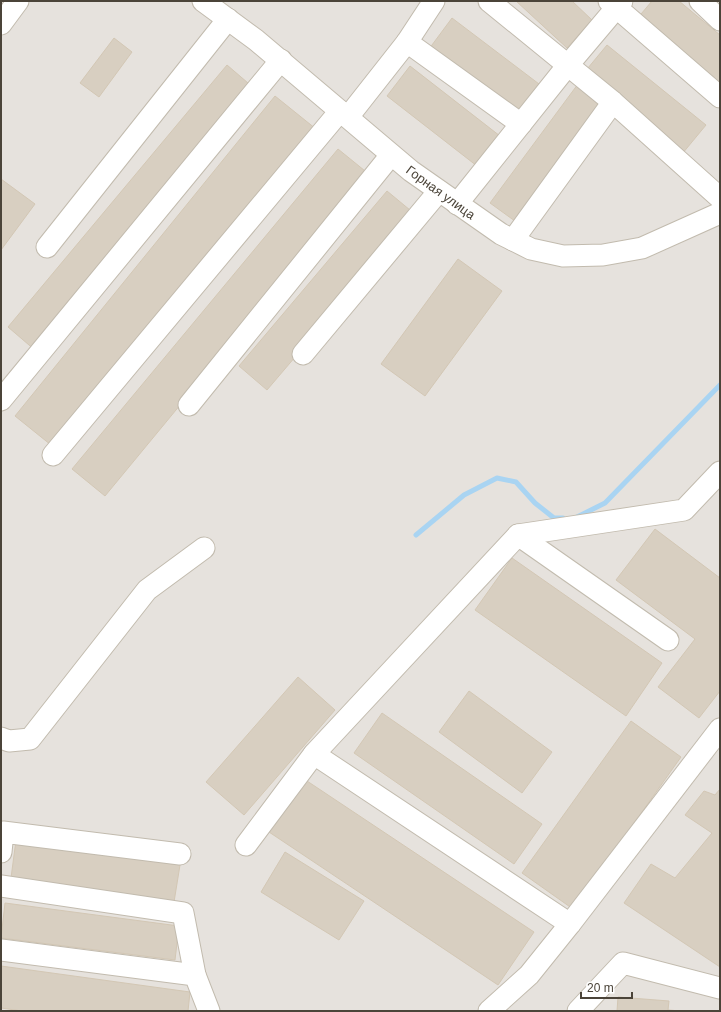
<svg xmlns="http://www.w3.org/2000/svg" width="721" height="1012" font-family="Helvetica,sans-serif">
<rect width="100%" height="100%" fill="#f6f3ec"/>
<rect fill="#e6e2dd" x="1" y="1" width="719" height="1010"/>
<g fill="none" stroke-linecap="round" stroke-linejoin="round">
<g stroke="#a9d4f2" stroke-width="5">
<polyline points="577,517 605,503 720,385"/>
<polyline points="416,535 464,495 497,478 516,482 535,503 554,518 563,518"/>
</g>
</g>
<g fill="#d8cfc1" stroke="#d3c7b4">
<polygon points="516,1 572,1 592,20 567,48"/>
<polygon points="652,1 679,1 720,35 720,89 636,20"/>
<polygon points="452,18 543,87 519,118 429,49"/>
<polygon points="114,38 132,52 99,97 80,83"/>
<polygon points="607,45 706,125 682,154 583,74"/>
<polygon points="227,65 255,89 36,351 8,327"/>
<polygon points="410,66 500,136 477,166 387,96"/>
<polygon points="578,84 607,105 519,224 490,203"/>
<polygon points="275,96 316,129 56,449 15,416"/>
<polygon points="338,149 370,175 105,496 72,469"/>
<polygon points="1,179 35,204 1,250"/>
<polygon points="387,191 416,215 267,390 239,366"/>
<polygon points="458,259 502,291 425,396 381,364"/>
<polygon points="655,529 720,578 720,691 699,718 658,687 695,639 616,580"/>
<polygon points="512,558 662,663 626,716 475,610"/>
<polygon points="298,677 335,710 244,815 206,782"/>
<polygon points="469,691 552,752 522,793 439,732"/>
<polygon points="382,713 542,824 514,864 354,753"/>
<polygon points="631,721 681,757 573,909 522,873"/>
<polygon points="304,779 534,932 498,985 269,832"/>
<polygon points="720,789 720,967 624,903 651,864 675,878 712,833 685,815 704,791 715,795"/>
<polygon points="16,840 180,865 174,902 11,878"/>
<polygon points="285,852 364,901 339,940 261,892"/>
<polygon points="5,903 179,926 175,960 1,938"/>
<polygon points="1,966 190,992 188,1011 22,1011 1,1008"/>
<polygon points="618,997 669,1001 668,1010 681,1011 617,1011"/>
</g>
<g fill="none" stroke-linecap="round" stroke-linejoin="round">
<g stroke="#c2bbae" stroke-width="23">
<g id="minor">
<polyline points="203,1 256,40 411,171 501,234 531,249 563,256 603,255 642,248 720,213"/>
<polyline points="489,1 613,102 720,198"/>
<polyline points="609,1 720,97"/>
<polyline points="700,1 720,20"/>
<polyline points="1,24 18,1"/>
<polyline points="407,42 521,124"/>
<polyline points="348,117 407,42 434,1"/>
<polyline points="457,204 568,65 622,1"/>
<polyline points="513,240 613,102"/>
<polyline points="47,247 228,19"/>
<polyline points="303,354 439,191"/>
<polyline points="1,400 281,60"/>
<polyline points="189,405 391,155"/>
<polyline points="53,455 340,111"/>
<polyline points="518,535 684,510 720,472"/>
<polyline points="1,738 9,741 30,739 147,590 204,548"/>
<polyline points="314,754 518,535 668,640"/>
<polyline points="246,845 314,754 570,924 529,975 489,1011"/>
<polyline points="1,852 3,832 180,854"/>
<polyline points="1,886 183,913 195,975"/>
<polyline points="570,924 720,729"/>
<polyline points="1,950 195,975 209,1011"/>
<polyline points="578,1011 623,963 720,988"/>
</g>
</g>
<use href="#minor" stroke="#fff" stroke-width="21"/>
</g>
<g text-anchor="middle" stroke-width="3" stroke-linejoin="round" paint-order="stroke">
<g font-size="13" fill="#4b4439" stroke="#fff">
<text transform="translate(441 192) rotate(36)" y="5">Горная улица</text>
</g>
</g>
<rect width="721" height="1012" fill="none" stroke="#4b4439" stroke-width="4"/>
<path d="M581 992v6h51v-6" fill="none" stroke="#4b4439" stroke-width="2"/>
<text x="587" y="992" font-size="12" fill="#4b4439" stroke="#ffffff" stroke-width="3" paint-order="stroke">20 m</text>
</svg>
